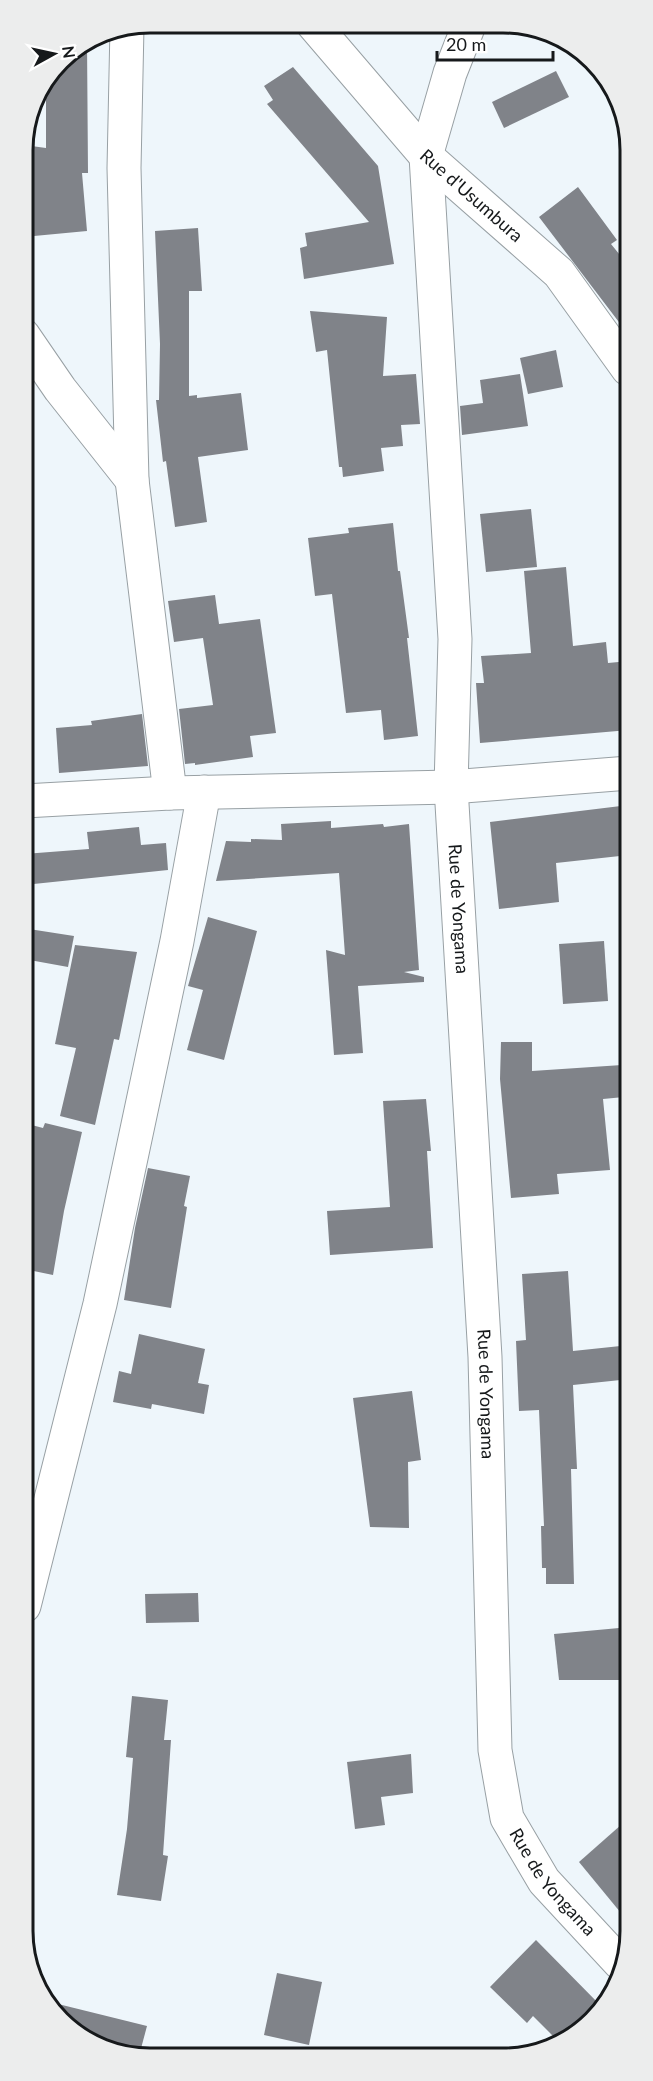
<svg xmlns="http://www.w3.org/2000/svg" width="653" height="2081" font-family="Lato,sans-serif">
<rect width="100%" height="100%" fill="#eef6fb"/>
<g fill="#808389">
<polygon points="87,42 88,173 82,173 87,231 34,236 24,145 46,148 46,81 60,60"/>
<polygon points="293,67 378,166 394,264 304,279 300,248 307,246 305,233 369,222 267,104 273,100 264,86"/>
<polygon points="556,71 569,97 504,128 492,102"/>
<polygon points="578,187 617,240 611,244 628,265 628,334 539,217"/>
<polygon points="198,228 202,291 189,291 189,396 197,395 197,398 241,393 248,450 198,457 207,522 175,527 166,461 163,462 156,400 159,400 160,344 155,231"/>
<polygon points="310,311 387,317 383,376 416,374 420,424 401,425 403,446 381,448 384,471 343,477 342,467 339,467 327,350 316,352"/>
<polygon points="556,350 563,387 528,394 520,358"/>
<polygon points="520,374 528,426 462,435 460,406 483,403 480,380"/>
<polygon points="531,509 537,567 486,572 480,514"/>
<polygon points="393,523 398,571 400,571 409,638 407,638 418,736 384,740 381,710 346,713 332,594 315,596 308,538 349,533 348,528"/>
<polygon points="566,567 573,646 606,642 608,663 629,661 629,730 480,743 476,683 484,683 481,656 531,653 524,571"/>
<polygon points="215,595 219,624 260,619 276,733 250,736 253,757 195,765 195,763 185,764 179,709 213,705 203,638 174,642 168,601"/>
<polygon points="142,714 148,766 59,773 56,728 92,725 91,721"/>
<polygon points="629,805 629,855 556,863 559,902 499,909 490,822"/>
<polygon points="331,821 331,828 383,824 384,827 409,824 419,970 404,972 424,977 424,982 358,986 363,1053 334,1055 326,950 345,955 339,873 216,881 226,841 251,842 251,839 282,840 281,824"/>
<polygon points="139,827 141,845 166,843 168,870 24,885 24,854 89,849 87,832"/>
<polygon points="208,917 257,931 224,1060 187,1050 203,990 188,986"/>
<polygon points="29,929 74,936 68,967 24,959"/>
<polygon points="604,941 608,1001 563,1004 559,944"/>
<polygon points="75,945 137,952 119,1040 114,1039 95,1125 60,1116 76,1048 55,1044"/>
<polygon points="501,1042 532,1042 532,1071 622,1065 624,1097 603,1099 610,1170 557,1174 559,1194 511,1198 500,1079"/>
<polygon points="426,1099 431,1151 427,1151 433,1248 330,1255 327,1211 390,1207 383,1101"/>
<polygon points="24,1123 43,1128 45,1123 82,1132 64,1211 53,1275 24,1269"/>
<polygon points="148,1168 190,1176 184,1206 187,1207 171,1308 124,1300 135,1228"/>
<polygon points="568,1271 573,1351 630,1345 630,1379 573,1385 577,1469 571,1469 574,1584 546,1584 546,1568 542,1568 541,1526 544,1526 539,1410 519,1411 516,1341 526,1340 522,1274"/>
<polygon points="139,1334 205,1349 198,1383 209,1385 204,1414 152,1404 151,1409 113,1402 119,1371 131,1374"/>
<polygon points="412,1391 421,1460 408,1462 409,1528 370,1527 353,1398"/>
<polygon points="198,1593 199,1622 146,1623 145,1594"/>
<polygon points="630,1627 630,1680 559,1680 554,1634"/>
<polygon points="132,1696 168,1700 164,1740 171,1740 163,1855 168,1856 161,1901 117,1895 127,1829 133,1758 126,1757"/>
<polygon points="411,1754 413,1793 381,1797 385,1825 355,1829 347,1762"/>
<polygon points="630,1817 630,1924 579,1862"/>
<polygon points="536,1940 602,2007 599,2015 556,2039 533,2016 527,2023 490,1987"/>
<polygon points="277,1973 322,1982 309,2045 264,2035"/>
<polygon points="50,2002 147,2026 139,2056 125,2056 60,2021"/>
</g>
<g fill="none" stroke-linecap="round" stroke-linejoin="round">
<g stroke="#98a0a4" stroke-width="35">
<g id="minor">
<path id="s1" d="M 313,24 L 426,156 L 559,273 L 628,369"/>
<path id="s2" d="M 469,25 L 450,73 L 426,156 L 455,639 L 451,787 L 485,1357 L 495,1750 L 507,1818 L 544,1881 L 620,1963"/>
<polyline points="127,27 124,168 132,480 170,793"/>
<polyline points="23,335 60,389 132,480"/>
<polyline points="24,801 170,793 451,787 629,773"/>
<polyline points="24,1606 100,1304 177,941 204,792"/>
</g>
</g>
<use href="#minor" stroke="#fff" stroke-width="33"/>
</g>
<g text-anchor="middle" stroke-width="5" stroke-linejoin="round" paint-order="stroke">
<g font-size="18" fill="#16191b" stroke="#fff">
<text dy="6" stroke="none"><textPath href="#s1" startOffset="234">Rue d'Usumbura</textPath></text>
<text dy="6" stroke="none"><textPath href="#s2" startOffset="892">Rue de Yongama</textPath></text>
<text dy="6" stroke="none"><textPath href="#s2" startOffset="1378">Rue de Yongama</textPath></text>
<text dy="6" stroke="none"><textPath href="#s2" startOffset="1882">Rue de Yongama</textPath></text>
</g>
</g>
<path d="M0 0H653V2081H0ZM150 33H503A117 117 0 0 1 620 150V1931A117 117 0 0 1 503 2048H150A117 117 0 0 1 33 1931V150A117 117 0 0 1 150 33Z" fill="#eceded" fill-rule="evenodd"/>
<path fill="none" stroke="#16191b" stroke-width="3" d="M150 33H503A117 117 0 0 1 620 150V1931A117 117 0 0 1 503 2048H150A117 117 0 0 1 33 1931V150A117 117 0 0 1 150 33Z"/>
<g transform="translate(54 54) rotate(82)" stroke="#ffffff" stroke-width="4.5" paint-order="stroke">
<path d="M0-4.5L10 22L0 15L-10 22Z" fill="#16191b"/>
<text y="-9" font-size="16" font-weight="bold" text-anchor="middle" fill="#16191b">N</text>
</g>
<path d="M437 51v9h116v-9" fill="none" stroke="#16191b" stroke-width="3"/>
<text x="446" y="51" font-size="18" fill="#16191b" stroke="#ffffff" stroke-width="4.5" paint-order="stroke">20 m</text>
</svg>
